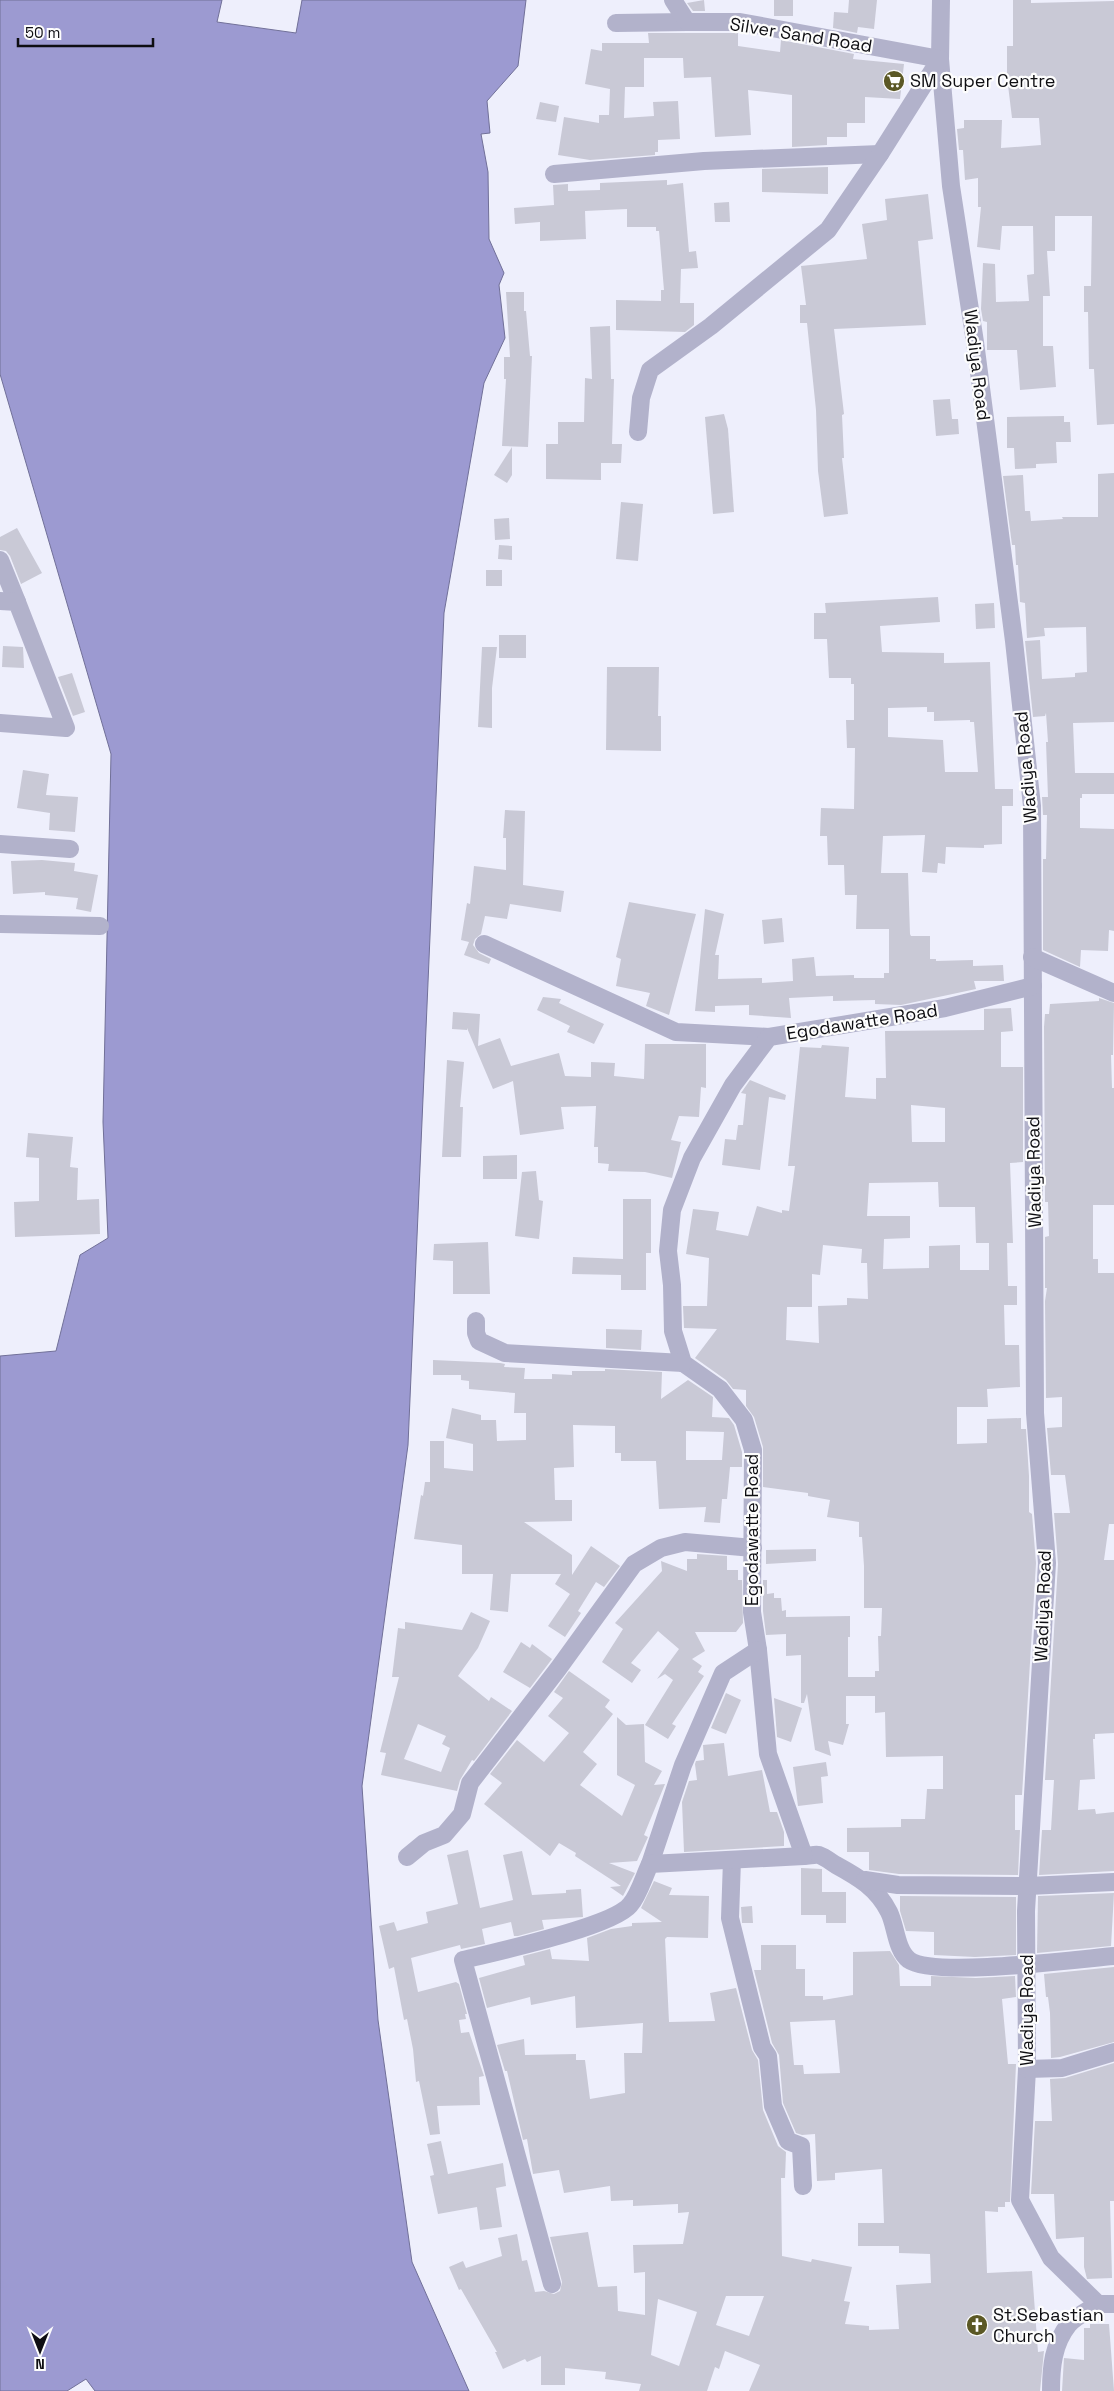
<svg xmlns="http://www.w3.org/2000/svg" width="1114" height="2391" font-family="'Space Grotesk',sans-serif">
<rect width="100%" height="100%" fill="#eeeffc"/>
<polygon fill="#9c9ad1" stroke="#717098" points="0,0 222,0 217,22 296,33 302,0 526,0 518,66 487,101 490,133 481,134 488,172 489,239 504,273 499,285 505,338 484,383 444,613 408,1445 362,1786 378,2020 412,2262 469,2391 95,2391 86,2379 67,2391 0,2391 0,1356 56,1351 80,1255 108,1238 103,1122 111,754 0,374"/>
<g fill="#c9c9d6" fill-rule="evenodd">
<polygon points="704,0 705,11 693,11 687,3"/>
<rect x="774" y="0" width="19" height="16"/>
<polygon points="849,0 877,0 874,29 858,27 857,33 833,28 834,12 848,13"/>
<polygon points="1013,0 1031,0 1031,3 1114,1 1114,424 1097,425 1094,369 1089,369 1088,312 1084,312 1084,286 1091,286 1092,216 1055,216 1055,251 1047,251 1050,296 1043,296 1043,346 1053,346 1056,387 1020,390 1017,350 987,350 987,322 983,321 981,309 983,263 995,264 996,302 1029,301 1027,275 1034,274 1033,226 1002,226 1000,250 977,247 981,207 978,207 978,178 965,180 963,150 959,150 957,129 964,128 964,120 1002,120 1001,148 1041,145 1039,118 1012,118 1007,77 1007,46 1013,46"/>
<polygon points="648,33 738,33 738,46 780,52 781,40 854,54 853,59 904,64 900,99 865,97 865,123 847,123 847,137 827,137 827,145 792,147 792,95 748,90 751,135 715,137 711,77 684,78 683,58 644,58 644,87 625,87 624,118 654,116 653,102 678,101 680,139 658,140 658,152 655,152 655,155 590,160 558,155 564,117 599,123 599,115 609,115 610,89 585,84 591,49 602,51 602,43 649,43"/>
<polygon points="540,102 559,106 556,122 536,119"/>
<polygon points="828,167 828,194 762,192 762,169"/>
<polygon points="667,180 667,185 683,183 689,252 696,251 698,268 681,269 680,303 694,303 694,325 685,332 616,330 616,300 661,301 661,290 664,290 659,231 656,231 656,227 627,227 627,209 585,211 586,239 540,241 540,222 515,224 514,208 554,205 553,185 568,184 568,191 600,190 600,183"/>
<polygon points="928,194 933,239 918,241 926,325 834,329 844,414 842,415 844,458 842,458 848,514 824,517 818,471 816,410 807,323 800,323 800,305 806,305 801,266 867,259 862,224 887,220 885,199"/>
<polygon points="729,202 730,222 715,222 714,203"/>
<polygon points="506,292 524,292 524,311 526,311 530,356 532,356 528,447 502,446 506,379 504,379 504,357 510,357"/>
<polygon points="610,326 611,379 614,379 612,444 622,444 621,463 601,463 601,480 546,479 546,444 558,444 558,422 584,422 585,378 592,379 590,327"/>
<polygon points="950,399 952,419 958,419 959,434 936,436 933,400"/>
<polygon points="724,414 728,429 734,512 713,514 705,417"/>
<polygon points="1064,416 1064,422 1070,422 1071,442 1056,442 1057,463 1036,464 1036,468 1015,469 1014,448 1007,448 1007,417"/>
<polygon points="512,447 512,475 507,483 494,475"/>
<polygon points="1114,473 1114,722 1073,723 1075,773 1114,773 1114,794 1082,794 1082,798 1080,798 1080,828 1114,829 1114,931 1109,930 1108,951 1081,950 1080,967 1043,950 1043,859 1046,859 1047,815 1043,815 1042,797 1048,797 1046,742 1048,742 1046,713 1045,716 1033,717 1025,641 1040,640 1042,679 1075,677 1075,673 1087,672 1086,627 1044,628 1045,636 1027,638 1025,603 1020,602 1018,565 1016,565 1015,545 1012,545 1003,476 1023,475 1025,511 1030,511 1031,521 1063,519 1062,517 1098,517 1098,474"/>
<polygon points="621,502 643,504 638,561 616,559"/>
<polygon points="509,518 510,539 495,540 494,519"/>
<polygon points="17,528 42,573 21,584 10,556 6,551 0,550 0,537"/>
<polygon points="499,545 512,546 512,560 498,559"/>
<rect x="486" y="570" width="16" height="16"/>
<path d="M 938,597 L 940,622 L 880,626 L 882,652 L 944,653 L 944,663 L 990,662 L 995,789 L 1013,789 L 1013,806 L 1002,806 L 1002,844 L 984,845 L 984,848 L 946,847 L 945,864 L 938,863 L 937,873 L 922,872 L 925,835 L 883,836 L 881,873 L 908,873 L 910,934 L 911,936 L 930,936 L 930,959 L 936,959 L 936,961 L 973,960 L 973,966 L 1003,965 L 1004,981 L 974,981 L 976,989 L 901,1005 L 875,1004 L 875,1000 L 833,1001 L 833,996 L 789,998 L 791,1018 L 749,1015 L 749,1005 L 715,1006 L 715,1012 L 695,1011 L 705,909 L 724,914 L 715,955 L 719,955 L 718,979 L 762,978 L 762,983 L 793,981 L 792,959 L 814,957 L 816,976 L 854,975 L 854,978 L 884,978 L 884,973 L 889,973 L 889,929 L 856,929 L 857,895 L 845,895 L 844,865 L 828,865 L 827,836 L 820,836 L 821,808 L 854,809 L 855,748 L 847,748 L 846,720 L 854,720 L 854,684 L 851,684 L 851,678 L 829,678 L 827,639 L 814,639 L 814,613 L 826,613 L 825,603 ZM 927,707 L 927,712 L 934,712 L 934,721 L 970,720 L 970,722 L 974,722 L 978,772 L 945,772 L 943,740 L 888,737 L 888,708 Z"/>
<polygon points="994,603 995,628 976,629 975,604"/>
<rect x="499" y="635" width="27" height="23"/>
<polygon points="3,646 23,647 24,668 2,667"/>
<polygon points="482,647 497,647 492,688 492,728 478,727"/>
<polygon points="607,667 659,667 658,716 661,716 661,751 606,750"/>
<polygon points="72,673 85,712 73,716 58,677"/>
<polygon points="23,770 49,774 46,795 78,797 75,832 49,830 50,813 17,808"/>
<polygon points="505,810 525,811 523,885 564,891 561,912 510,904 507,919 485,916 481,934 475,939 473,945 479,953 491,959 489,964 464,955 469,942 461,940 467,903 470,904 474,866 506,870 506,838 503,838"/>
<polygon points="42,860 75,863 74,871 98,875 91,912 76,909 78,898 45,895 45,892 13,894 11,861"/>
<polygon points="629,902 696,914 669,1015 646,1006 650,993 616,986 621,959 616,957"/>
<polygon points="782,918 784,942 764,944 762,920"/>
<polygon points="543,997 561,999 559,1003 604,1024 594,1044 567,1032 570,1026 537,1010"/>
<polygon points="1099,998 1114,1003 1113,1055 1111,1055 1112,1088 1114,1088 1114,1205 1093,1205 1093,1259 1098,1259 1098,1273 1114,1273 1114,1524 1109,1524 1104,1560 1114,1560 1114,1733 1095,1734 1095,1739 1093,1739 1095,1779 1080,1780 1078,1810 1095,1809 1096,1814 1114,1812 1114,1871 1039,1875 1042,1830 1051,1830 1054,1780 1045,1780 1058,1564 1054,1513 1070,1513 1065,1475 1051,1475 1047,1428 1062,1427 1062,1397 1046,1398 1045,1301 1047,1288 1045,1288 1045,1237 1049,1236 1048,1202 1045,1202 1044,1027 1045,1014 1049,1014 1050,1004 1099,1001"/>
<path d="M 1011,1008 L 1013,1031 L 1001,1032 L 1001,1067 L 1023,1067 L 1023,1162 L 1010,1163 L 1013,1243 L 1007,1243 L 1008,1286 L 1017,1286 L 1017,1305 L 1004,1305 L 1005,1345 L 1019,1345 L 1020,1387 L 987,1389 L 988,1407 L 957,1407 L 957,1444 L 987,1443 L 987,1419 L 1021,1418 L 1021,1429 L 1026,1429 L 1029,1476 L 1029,1512 L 1032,1514 L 1036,1563 L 1022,1795 L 1015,1795 L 1015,1830 L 1020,1830 L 1018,1875 L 899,1874 L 869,1870 L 869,1852 L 847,1852 L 847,1828 L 901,1827 L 901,1819 L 925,1819 L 927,1789 L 943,1789 L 943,1756 L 886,1757 L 885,1712 L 875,1713 L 875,1696 L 846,1696 L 846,1724 L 849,1724 L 843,1745 L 828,1741 L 831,1756 L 815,1750 L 807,1694 L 804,1703 L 801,1703 L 801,1655 L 786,1656 L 786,1634 L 766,1635 L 763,1611 L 763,1580 L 767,1580 L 767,1594 L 774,1593 L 774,1598 L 781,1598 L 782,1611 L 786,1610 L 786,1617 L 850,1616 L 850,1637 L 848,1637 L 848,1677 L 875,1677 L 875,1671 L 879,1671 L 878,1636 L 881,1636 L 882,1608 L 864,1608 L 864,1566 L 862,1537 L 859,1537 L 859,1522 L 827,1517 L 830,1500 L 808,1496 L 808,1493 L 763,1487 L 763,1447 L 754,1417 L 746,1406 L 746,1390 L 733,1389 L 726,1380 L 695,1358 L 717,1329 L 684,1328 L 683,1306 L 707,1306 L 709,1258 L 686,1254 L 693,1209 L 719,1212 L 716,1230 L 748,1236 L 757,1206 L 782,1213 L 782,1210 L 789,1211 L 795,1166 L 788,1166 L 800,1047 L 821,1048 L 822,1045 L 849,1047 L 845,1097 L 876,1099 L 876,1078 L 886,1078 L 885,1031 L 984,1030 L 984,1009 ZM 911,1105 L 945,1108 L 945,1142 L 912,1142 ZM 938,1182 L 939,1207 L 975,1207 L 976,1243 L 989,1243 L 989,1270 L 960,1270 L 960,1245 L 929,1246 L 929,1268 L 883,1269 L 884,1239 L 910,1238 L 910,1216 L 867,1216 L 869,1183 ZM 823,1245 L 862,1249 L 861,1263 L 867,1263 L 868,1299 L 847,1298 L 847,1305 L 818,1306 L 819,1343 L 786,1340 L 787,1307 L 812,1307 L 812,1274 L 820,1275 Z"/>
<polygon points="453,1012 480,1014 478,1046 500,1038 511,1066 559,1053 565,1076 591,1077 591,1062 615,1063 614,1076 644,1079 645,1044 706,1044 706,1088 701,1087 699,1117 679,1116 671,1140 681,1142 672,1178 645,1172 608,1171 609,1164 598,1163 598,1147 594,1147 596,1106 561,1107 564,1129 520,1135 513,1081 493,1089 467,1028 467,1030 452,1029"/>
<polygon points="447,1060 464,1062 460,1107 463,1107 461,1157 442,1157"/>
<polygon points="750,1080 786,1095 785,1100 769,1097 760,1170 722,1165 725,1139 736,1140 738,1125 743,1125 746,1094 741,1093"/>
<polygon points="28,1133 73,1137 70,1167 78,1168 77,1200 99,1199 100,1234 15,1237 14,1202 39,1201 39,1158 26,1157"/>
<polygon points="517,1155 517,1179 483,1179 483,1156"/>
<polygon points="536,1171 539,1200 543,1201 539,1239 515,1236 522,1172"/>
<polygon points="623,1199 651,1199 651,1253 646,1253 646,1290 621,1290 621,1275 572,1274 573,1257 623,1259"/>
<polygon points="488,1242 490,1294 453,1294 453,1261 433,1260 434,1244"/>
<polygon points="606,1329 642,1330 641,1350 606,1348"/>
<path d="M 433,1360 L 500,1363 L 505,1364 L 504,1367 L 525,1368 L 524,1379 L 552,1379 L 552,1374 L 572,1375 L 572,1371 L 605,1371 L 605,1369 L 662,1372 L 661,1399 L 688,1380 L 713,1397 L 712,1417 L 729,1418 L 734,1425 L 742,1452 L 742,1467 L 730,1467 L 727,1499 L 722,1499 L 720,1523 L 704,1522 L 706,1507 L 659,1509 L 656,1461 L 621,1461 L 621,1453 L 615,1453 L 615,1426 L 573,1425 L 574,1467 L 554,1468 L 555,1500 L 572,1500 L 572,1521 L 524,1522 L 572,1555 L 572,1575 L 591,1546 L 620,1566 L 604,1587 L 596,1582 L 578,1611 L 581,1613 L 565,1637 L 548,1626 L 570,1594 L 555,1584 L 561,1574 L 511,1574 L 508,1612 L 490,1610 L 493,1574 L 462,1574 L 462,1545 L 414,1539 L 421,1495 L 423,1496 L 425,1482 L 430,1482 L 430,1441 L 444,1441 L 444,1468 L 473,1471 L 473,1444 L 446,1438 L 452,1408 L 481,1415 L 481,1420 L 496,1420 L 497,1441 L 526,1440 L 526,1413 L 514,1413 L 515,1393 L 469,1389 L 469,1381 L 461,1380 L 461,1375 L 433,1375 ZM 686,1431 L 724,1432 L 722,1460 L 686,1460 Z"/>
<polygon points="816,1549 816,1561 766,1564 766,1550"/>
<polygon points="697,1554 727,1556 727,1570 738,1570 738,1580 742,1580 743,1623 736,1632 695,1632 705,1651 692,1659 702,1666 698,1672 704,1676 672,1724 676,1726 668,1739 645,1725 673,1680 665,1674 657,1679 679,1649 658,1631 631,1663 641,1670 632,1683 602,1662 623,1629 615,1623 662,1571 661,1561 687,1571 687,1559 697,1559"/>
<path d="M 471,1612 L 490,1621 L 478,1648 L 458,1676 L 489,1701 L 491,1697 L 512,1711 L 474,1761 L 472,1760 L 460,1780 L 457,1791 L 381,1775 L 386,1753 L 380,1752 L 399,1677 L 392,1677 L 398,1628 L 405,1629 L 405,1622 L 462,1630 ZM 418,1724 L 446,1736 L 442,1744 L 450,1748 L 441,1772 L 404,1759 Z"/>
<polygon points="521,1642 530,1648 532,1644 552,1659 530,1688 503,1672"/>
<polygon points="569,1671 610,1700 605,1707 613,1714 583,1752 597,1764 580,1785 622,1816 635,1785 617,1775 617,1717 626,1725 644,1724 645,1762 662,1771 654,1785 665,1784 644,1835 648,1837 637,1861 609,1863 635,1873 623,1896 610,1887 621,1886 575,1856 576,1853 559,1843 550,1856 484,1804 502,1783 490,1774 517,1740 544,1762 569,1733 548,1716 563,1698 554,1692"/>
<polygon points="726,1693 741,1700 726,1734 711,1728"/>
<polygon points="774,1698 802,1708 791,1742 777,1737"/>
<polygon points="724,1743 728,1776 762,1770 770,1812 777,1812 784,1832 784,1846 684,1852 682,1802 689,1781 697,1780 695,1764 696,1761 704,1760 703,1745"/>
<polygon points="826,1762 828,1776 821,1777 823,1803 798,1806 793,1767"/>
<polygon points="468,1850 480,1908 513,1900 503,1855 522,1851 532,1895 566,1893 566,1890 581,1889 583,1917 542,1920 544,1929 518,1936 514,1936 511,1922 482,1929 485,1944 461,1949 460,1945 411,1958 418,1992 456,1982 459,1984 467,2014 465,2014 466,2019 459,2020 461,2033 469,2032 484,2076 479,2077 480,2105 437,2106 440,2134 430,2135 419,2081 416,2082 413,2049 407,2019 404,2020 394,1967 389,1969 379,1926 394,1922 397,1931 428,1923 426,1912 458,1904 447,1855"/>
<polygon points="801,1868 822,1869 822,1892 846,1892 846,1923 826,1923 826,1915 801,1915"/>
<path d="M 654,1881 L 672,1888 L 669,1895 L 709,1896 L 708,1938 L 667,1937 L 665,1939 L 669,2022 L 715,2021 L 710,1993 L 736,1988 L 752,2050 L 758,2060 L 763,2110 L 778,2146 L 786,2152 L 785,2178 L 781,2178 L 782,2256 L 811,2262 L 812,2259 L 852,2267 L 844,2301 L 850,2302 L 845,2324 L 869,2326 L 869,2330 L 899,2329 L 896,2285 L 931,2283 L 930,2254 L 899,2253 L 899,2246 L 858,2246 L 858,2223 L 884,2223 L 882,2169 L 835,2173 L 835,2180 L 817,2181 L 815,2134 L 802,2135 L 796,2133 L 783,2103 L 779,2055 L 772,2043 L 754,1970 L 761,1970 L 761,1945 L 796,1945 L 796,1969 L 805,1969 L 805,1996 L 823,1996 L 823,2000 L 853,1995 L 853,1952 L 890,1951 L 899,1965 L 900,1986 L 931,1986 L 931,1976 L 976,1978 L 1015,1976 L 1016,1997 L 1002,1999 L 1008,2064 L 1016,2064 L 1010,2202 L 1005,2202 L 1005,2207 L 998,2207 L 998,2212 L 985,2211 L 987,2273 L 1032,2271 L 1038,2352 L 1044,2351 L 1040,2391 L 749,2391 L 760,2365 L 725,2351 L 719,2369 L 715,2367 L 707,2391 L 639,2391 L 641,2384 L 605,2379 L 606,2372 L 565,2368 L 565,2385 L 541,2385 L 541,2356 L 527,2362 L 525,2359 L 503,2369 L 495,2352 L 497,2352 L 461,2289 L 459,2290 L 449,2267 L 463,2261 L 466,2268 L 502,2256 L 498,2238 L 517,2234 L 522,2261 L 527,2260 L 535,2292 L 544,2291 L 554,2294 L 560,2291 L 562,2282 L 550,2237 L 588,2232 L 598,2287 L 617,2286 L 618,2311 L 645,2315 L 645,2272 L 634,2273 L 633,2245 L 683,2244 L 689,2212 L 678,2213 L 678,2204 L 633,2206 L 633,2200 L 611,2201 L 610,2186 L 564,2193 L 559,2170 L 533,2174 L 527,2139 L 523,2140 L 507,2071 L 505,2071 L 497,2045 L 524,2039 L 525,2055 L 576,2054 L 576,2060 L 585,2060 L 590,2099 L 625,2093 L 624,2053 L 642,2053 L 643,2023 L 576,2028 L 575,1996 L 531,2005 L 530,1997 L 487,2008 L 479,1978 L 525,1965 L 523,1956 L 550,1949 L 552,1959 L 589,1961 L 587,1938 L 611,1929 L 632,1926 L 632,1923 L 662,1922 L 641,1908 ZM 835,2020 L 840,2073 L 804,2074 L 803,2065 L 794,2065 L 790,2022 ZM 726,2296 L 764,2296 L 749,2336 L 716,2325 ZM 658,2299 L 697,2312 L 679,2366 L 651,2355 Z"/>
<polygon points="1114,1893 1111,1946 1037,1953 1038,1896"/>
<polygon points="900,1896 1016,1897 1016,1955 975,1957 934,1955 934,1932 906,1931 900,1911"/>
<polygon points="752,1906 753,1923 742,1923 741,1907"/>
<polygon points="1114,1967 1114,2042 1060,2057 1051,2058 1050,2013 1048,1997 1046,1997 1044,1974"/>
<polygon points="1114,2063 1114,2201 1110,2201 1112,2278 1087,2279 1084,2267 1084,2237 1056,2239 1054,2194 1031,2194 1035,2121 1052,2121 1050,2079 1065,2078"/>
<polygon points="441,2141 448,2174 503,2163 506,2186 496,2188 502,2227 480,2230 477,2207 438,2214 430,2176 434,2175 427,2144"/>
<polygon points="1090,2324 1109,2324 1114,2391 1062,2391 1064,2358 1084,2360 1084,2328 1090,2328"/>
</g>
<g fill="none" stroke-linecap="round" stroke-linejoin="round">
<g stroke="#b2b2cb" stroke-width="18">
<polyline points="941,0 940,59 951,186 975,342 1014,641 1032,806 1035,1413 1047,1563 1026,1911 1027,2069 1020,2200 1051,2258 1098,2304 1114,2304"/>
<polyline points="616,23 687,22"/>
<polyline points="554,174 704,161 880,154"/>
<polyline points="638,432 641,398 650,370 711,326 828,230 880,154 940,59 740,22 687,22 673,0"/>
<polyline points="0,560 17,602"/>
<polyline points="0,601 17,602 66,728 0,723"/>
<polyline points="0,844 70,849"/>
<polyline points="0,924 100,926"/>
<polyline points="484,944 676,1032 769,1037"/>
<polyline points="1032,957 1114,993"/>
<path d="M 1033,986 L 945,1008 L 769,1037 L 733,1085 L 692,1158 L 672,1210 L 668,1251 L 672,1285 L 673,1331 L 683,1363 L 720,1389 L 744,1420 L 753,1450 L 752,1612 L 758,1650 L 768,1754 L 804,1856 C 809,1856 815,1854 819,1855 C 825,1857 831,1862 836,1865 C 858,1877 877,1888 889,1912 C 896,1926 896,1950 909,1960 C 934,1978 1079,1959 1114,1956"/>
<polyline points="476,1321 476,1333 479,1341 505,1353 683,1363"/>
<polyline points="407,1857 424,1843 444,1835 462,1814 470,1783 558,1669 634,1564 661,1548 685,1542 753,1548"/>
<polyline points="732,1860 730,1918 762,2047 768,2056 773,2106 788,2141 801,2146 803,2186"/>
<polyline points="650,1864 683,1765 723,1673 758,1650"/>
<polyline points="865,1880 898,1885 1028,1886 1114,1882"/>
<polyline points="1027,2069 1062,2068 1114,2052"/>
<path d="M 552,2284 L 463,1960 C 495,1952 612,1927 630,1905 C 639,1895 644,1876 650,1864 L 804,1856"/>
<path d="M 1051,2391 C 1051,2367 1053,2344 1069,2324 C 1076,2316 1089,2310 1098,2304"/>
</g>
</g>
<defs>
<g id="supermarket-disc" transform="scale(1.125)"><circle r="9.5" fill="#5b5825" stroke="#fdfdfd"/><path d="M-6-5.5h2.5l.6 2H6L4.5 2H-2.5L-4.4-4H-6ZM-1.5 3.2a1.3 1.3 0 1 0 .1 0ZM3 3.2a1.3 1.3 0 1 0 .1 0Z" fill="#fff"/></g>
<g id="church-disc" transform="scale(1.125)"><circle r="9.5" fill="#5b5825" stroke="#fdfdfd"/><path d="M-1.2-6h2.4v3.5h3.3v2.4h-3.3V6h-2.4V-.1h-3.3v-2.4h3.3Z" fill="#fff"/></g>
</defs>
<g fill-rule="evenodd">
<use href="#supermarket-disc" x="894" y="81"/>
<use href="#church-disc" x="977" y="2325"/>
</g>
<g text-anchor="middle" stroke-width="4.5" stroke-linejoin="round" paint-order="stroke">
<g font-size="18" fill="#0e0e12" stroke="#fdfdfd">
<text transform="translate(801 35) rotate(9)" y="6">Silver Sand Road</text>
<text transform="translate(977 365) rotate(83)" y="6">Wadiya Road</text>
<text transform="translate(1026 767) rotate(-95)" y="6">Wadiya Road</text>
<text transform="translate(862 1022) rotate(-9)" y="6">Egodawatte Road</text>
<text transform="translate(1034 1172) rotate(-91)" y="6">Wadiya Road</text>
<text transform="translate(752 1530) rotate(-90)" y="6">Egodawatte Road</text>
<text transform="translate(1043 1606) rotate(-88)" y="6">Wadiya Road</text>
<text transform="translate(1027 2010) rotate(-90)" y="6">Wadiya Road</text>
</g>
<g font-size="18" fill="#0e0e12" stroke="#fdfdfd" text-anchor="start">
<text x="910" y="87">SM Super Centre</text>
<text x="993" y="2321">St.Sebastian<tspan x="993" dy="21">Church</tspan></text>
</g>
</g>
<g transform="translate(40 2351) rotate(180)" stroke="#fdfdfd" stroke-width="4" paint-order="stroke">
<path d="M0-4L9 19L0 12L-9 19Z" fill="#0e0e12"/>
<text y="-8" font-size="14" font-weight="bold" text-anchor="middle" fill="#0e0e12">N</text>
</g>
<path d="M18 38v8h135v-8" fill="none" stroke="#0e0e12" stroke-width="2.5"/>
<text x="25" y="38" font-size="15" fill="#0e0e12" stroke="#fdfdfd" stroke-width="4" paint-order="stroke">50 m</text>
</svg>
